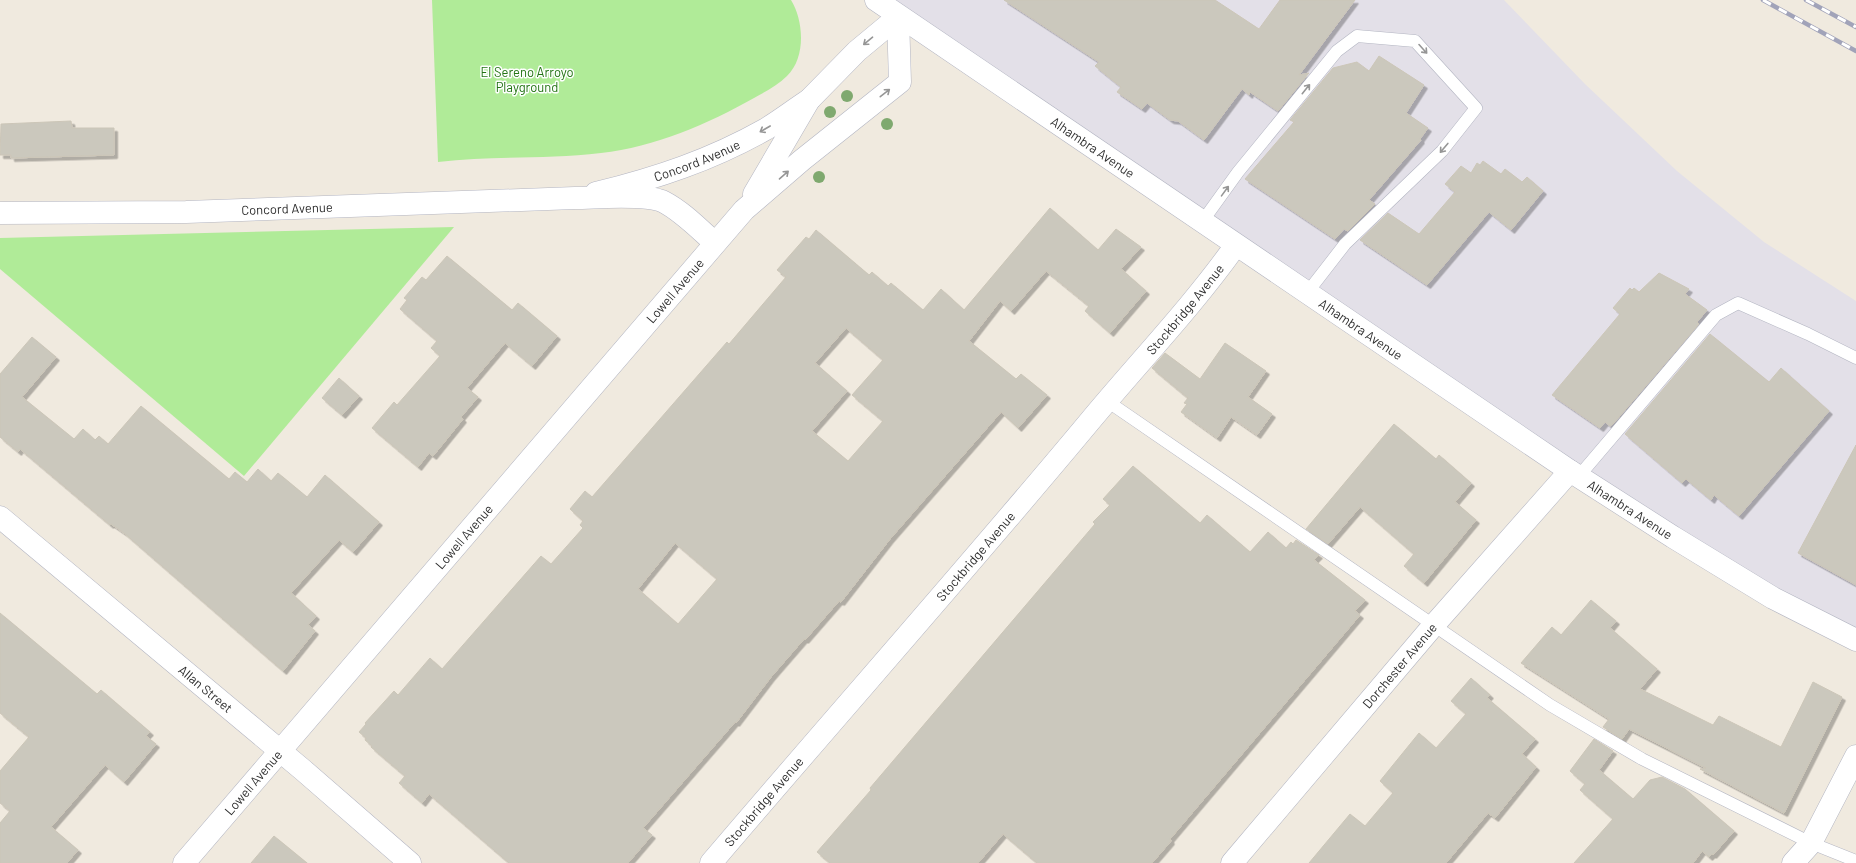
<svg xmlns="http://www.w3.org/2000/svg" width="1856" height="863" font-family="Barlow,sans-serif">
<defs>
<filter id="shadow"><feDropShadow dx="3.5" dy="3.5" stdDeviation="0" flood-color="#0004"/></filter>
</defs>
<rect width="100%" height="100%" fill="#f0eadf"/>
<polygon fill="#e3e0e8" points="886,0 1504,0 1585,84 1677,171 1764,242 1856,301 1856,632 1677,532"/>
<g fill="#b0eb98">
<path d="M 432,0 L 791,0 C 804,21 806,58 787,76 C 778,85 765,92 754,98 C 708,124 655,147 601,153 C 547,160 492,155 438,162 Z"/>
<polygon points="454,227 244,476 0,269 0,238"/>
</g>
<g fill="#cbc8bd" stroke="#ccc6b8" fill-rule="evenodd" filter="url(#shadow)">
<polygon points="1004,0 1215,0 1259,29 1280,0 1355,0 1299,75 1309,73 1278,111 1250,92 1249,95 1242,89 1204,140 1178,121 1170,120 1147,103 1142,109 1117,92 1121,87 1095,66 1099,62"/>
<polygon points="1379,56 1424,85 1406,113 1428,128 1420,139 1421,140 1369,200 1375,204 1348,231 1344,229 1335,239 1245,179 1294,122 1290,120 1333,68 1357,62 1369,71"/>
<polygon points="71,121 72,128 114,128 114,155 11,158 11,155 0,155 1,124"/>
<polygon points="1483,161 1501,174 1505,169 1522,182 1527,177 1543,191 1511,230 1489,212 1427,285 1360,240 1388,213 1419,234 1455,192 1445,184 1461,166 1471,173 1477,163 1480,165"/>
<path d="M 1050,208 L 1098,250 L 1116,229 L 1141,247 L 1121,269 L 1146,291 L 1110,333 L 1085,311 L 1089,306 L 1046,271 L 1011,311 L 1000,301 L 969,341 L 1016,379 L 1021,374 L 1047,395 L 1018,428 L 1001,412 L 890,539 L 841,602 L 839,601 L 805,640 L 804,639 L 771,677 L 736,723 L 735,722 L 643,828 L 652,835 L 628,863 L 509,863 L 429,794 L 422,803 L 399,783 L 405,776 L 371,747 L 372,746 L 365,740 L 366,738 L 359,732 L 366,724 L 365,723 L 394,691 L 398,695 L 430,658 L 442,669 L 541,556 L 551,564 L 583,528 L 580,525 L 583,521 L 570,509 L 585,491 L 592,497 L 727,342 L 729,344 L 786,277 L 777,270 L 806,237 L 809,239 L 816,230 L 869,275 L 872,272 L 888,286 L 891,283 L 923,310 L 941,289 L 964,310 ZM 846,328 L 883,360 L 852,395 L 883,421 L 848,461 L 812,431 L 847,391 L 815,363 ZM 675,543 L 717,579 L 678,624 L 638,589 Z"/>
<polygon points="447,256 512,310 518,303 557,336 532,366 505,343 467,388 478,397 461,417 463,419 433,456 429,453 418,467 372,428 394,402 397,405 440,356 431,348 437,341 400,309 407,300 404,298 422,277 426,280"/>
<polygon points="1659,273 1689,289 1685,294 1707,310 1697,322 1699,324 1613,424 1610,426 1605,422 1600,428 1552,395 1620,314 1613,308 1630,288 1632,290 1634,288 1639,292"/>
<polygon points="1710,334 1769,382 1781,368 1829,411 1739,516 1714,495 1711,500 1686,479 1682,483 1625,434"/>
<polygon points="32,337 56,357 22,397 74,439 83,429 95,440 99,436 108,444 141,406 229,479 235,472 247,482 258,469 271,481 278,473 307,497 325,475 379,522 353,552 339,540 291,593 316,616 308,625 315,631 283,671 124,533 111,524 110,525 20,449 18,452 0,437 0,374"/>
<polygon points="1225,343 1266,371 1248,397 1272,414 1257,435 1231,417 1217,438 1181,412 1187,404 1184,403 1188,398 1152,368 1165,353 1200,379"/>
<polygon points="339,378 359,396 342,415 322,398"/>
<polygon points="1394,424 1436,459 1439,455 1471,483 1455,502 1476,520 1424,583 1404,566 1414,554 1360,507 1328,544 1306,529"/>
<polygon points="1856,445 1856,585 1798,553"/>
<polygon points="1133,466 1200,523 1207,515 1250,552 1268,532 1286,548 1291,542 1293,544 1296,540 1319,555 1314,560 1365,600 1355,611 1360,615 1170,839 1171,841 1152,863 1037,863 1003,834 978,863 830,863 817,852 871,790 870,788 1095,524 1093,522 1110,505 1103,499"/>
<polygon points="1591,600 1616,621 1610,628 1657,669 1640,689 1713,725 1719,716 1781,747 1813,682 1842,697 1784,813 1700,769 1706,768 1629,729 1622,739 1603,727 1609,719 1521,663 1552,627 1561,635"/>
<polygon points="0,613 97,694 101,690 150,732 146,736 156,744 124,782 105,765 51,827 78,850 67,863 0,863 0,823 10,811 0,803 0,771 29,737 0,713"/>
<polygon points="1471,678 1490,695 1487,698 1535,739 1522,754 1536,767 1495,818 1488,813 1446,863 1309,863 1350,814 1365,826 1393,793 1380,781 1419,733 1436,748 1466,714 1451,701"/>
<polygon points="1594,739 1613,751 1599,770 1633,799 1650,780 1662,777 1685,789 1734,831 1713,855 1712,854 1709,857 1702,851 1693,863 1574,863 1613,819 1580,790 1585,784 1570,771"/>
<polygon points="274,836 307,863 251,863"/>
</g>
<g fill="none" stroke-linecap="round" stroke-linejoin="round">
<g stroke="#b3b5c2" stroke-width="13">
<g id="lane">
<polyline points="1202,222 1238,172 1337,51 1357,36 1415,41 1476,108 1442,151 1345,244 1307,293"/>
<polyline points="1107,401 1550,705 1642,759 1811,843 1856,861"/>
<polyline points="1579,476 1716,315 1738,303 1808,334 1856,358"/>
</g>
</g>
<g stroke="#b3b5c2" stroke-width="23">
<g id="street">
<path id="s1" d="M 596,193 C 657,178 711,160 766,129 C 781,120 795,109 809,100"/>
<polyline points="754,194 809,100 857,51 898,17"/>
<path id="s2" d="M 0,517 L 303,770 L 410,863"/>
<path id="s3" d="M 184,863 L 744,210 L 802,160 L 900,82 L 898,17"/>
<path id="s4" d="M 711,863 C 837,715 966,570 1090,421 C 1139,362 1192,307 1236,245"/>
<path id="s5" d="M 1232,863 L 1433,626 L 1570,471"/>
<polyline points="1793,863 1811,843 1856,756"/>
</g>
</g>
<g stroke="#b3b5c2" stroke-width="23">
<g id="secondary">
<path id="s6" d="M 876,0 L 1570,471 L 1673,537 L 1773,598 L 1856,640"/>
<path id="s7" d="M 0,213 L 186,212 L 575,198 C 596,198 646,193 664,202 C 683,212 699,229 715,243"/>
</g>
</g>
<use href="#lane" stroke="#fff" stroke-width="12"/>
<use href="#street" stroke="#fff" stroke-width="22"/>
<use href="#secondary" stroke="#fff" stroke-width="22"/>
<g stroke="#a1a3b9" stroke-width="4.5">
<g id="rail">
<polyline points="1763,0 1856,51"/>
<polyline points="1806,0 1856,27"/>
</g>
</g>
<use href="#rail" stroke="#fff" stroke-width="3" stroke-dasharray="9" stroke-linecap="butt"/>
</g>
<g fill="#7fa96f">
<circle cx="847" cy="96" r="6"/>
<circle cx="830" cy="112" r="6"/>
<circle cx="887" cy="124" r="6"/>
<circle cx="819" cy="177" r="6"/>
</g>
<defs><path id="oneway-shaft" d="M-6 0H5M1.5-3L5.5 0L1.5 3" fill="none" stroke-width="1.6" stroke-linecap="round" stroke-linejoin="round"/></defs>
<g stroke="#969696">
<use href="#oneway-shaft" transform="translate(868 41) rotate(140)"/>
<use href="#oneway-shaft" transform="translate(1423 49) rotate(48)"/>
<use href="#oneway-shaft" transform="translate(1306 89) rotate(-51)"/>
<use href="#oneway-shaft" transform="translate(885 93) rotate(-38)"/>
<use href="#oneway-shaft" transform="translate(765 129) rotate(150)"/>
<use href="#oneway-shaft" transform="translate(1444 148) rotate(130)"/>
<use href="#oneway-shaft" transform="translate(784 175) rotate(-41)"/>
<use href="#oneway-shaft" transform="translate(1225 191) rotate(-54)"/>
</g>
<g text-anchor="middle" stroke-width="3" stroke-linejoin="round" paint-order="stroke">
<g font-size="13" fill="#237414" stroke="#fff">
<text x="527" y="77">El Sereno Arroyo<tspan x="527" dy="15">Playground</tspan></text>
</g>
<g font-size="13" fill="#2e2e2e" stroke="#fff">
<text dy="5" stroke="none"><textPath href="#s6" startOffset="262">Alhambra Avenue</textPath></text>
<text dy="5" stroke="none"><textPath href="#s1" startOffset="106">Concord Avenue</textPath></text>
<text dy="5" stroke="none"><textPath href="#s7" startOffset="287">Concord Avenue</textPath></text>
<text dy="5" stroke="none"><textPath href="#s3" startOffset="754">Lowell Avenue</textPath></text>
<text dy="5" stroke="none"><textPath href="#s4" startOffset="729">Stockbridge Avenue</textPath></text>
<text dy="5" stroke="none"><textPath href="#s6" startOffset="586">Alhambra Avenue</textPath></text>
<text dy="5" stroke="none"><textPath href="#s6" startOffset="910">Alhambra Avenue</textPath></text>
<text dy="5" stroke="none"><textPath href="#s3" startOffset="430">Lowell Avenue</textPath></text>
<text dy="5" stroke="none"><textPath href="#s4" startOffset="405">Stockbridge Avenue</textPath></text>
<text dy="5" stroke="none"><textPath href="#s5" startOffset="259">Dorchester Avenue</textPath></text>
<text dy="5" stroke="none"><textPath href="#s2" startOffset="268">Allan Street</textPath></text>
<text dy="5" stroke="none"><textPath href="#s3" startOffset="106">Lowell Avenue</textPath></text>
<text dy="5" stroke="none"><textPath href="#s4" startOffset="81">Stockbridge Avenue</textPath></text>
</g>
</g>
</svg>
